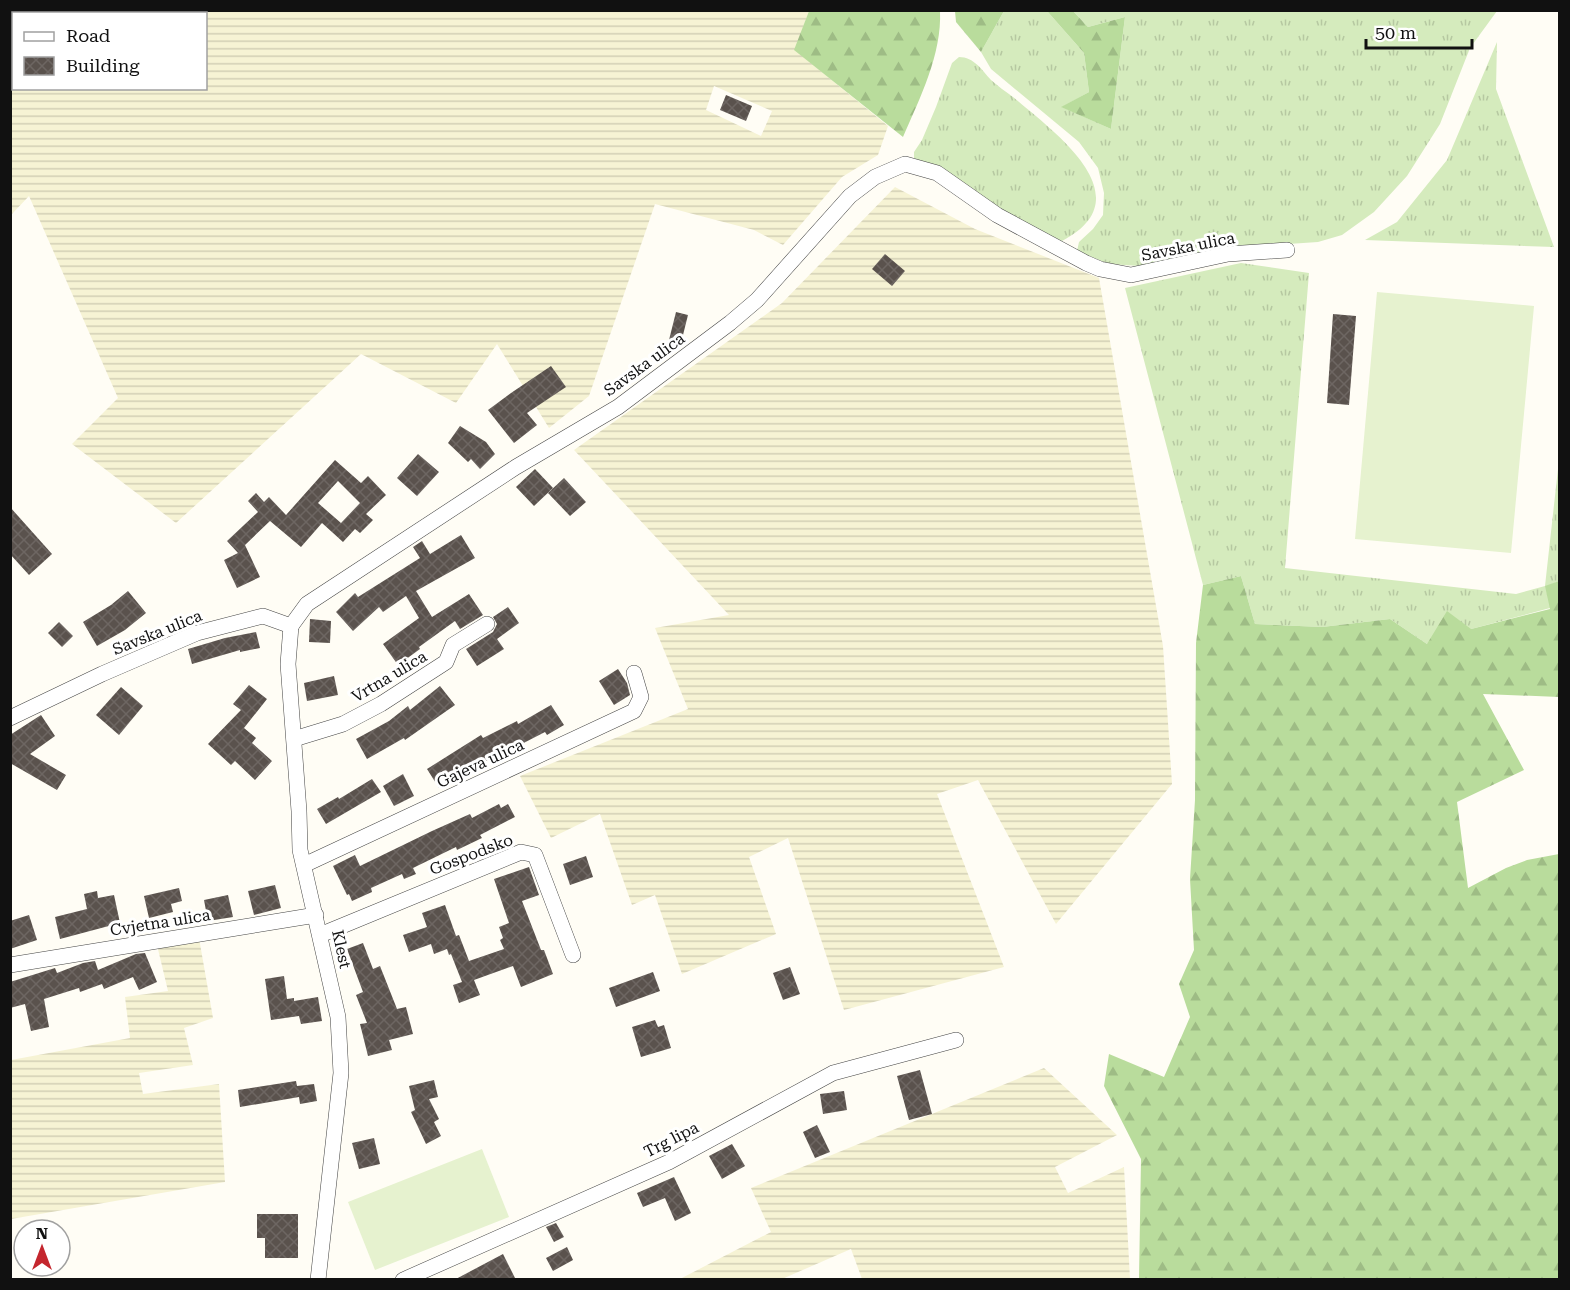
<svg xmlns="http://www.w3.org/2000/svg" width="1570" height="1290" font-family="'Roboto Serif',serif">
<defs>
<pattern id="farmland-rules" width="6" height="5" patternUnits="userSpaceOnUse" patternTransform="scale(1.5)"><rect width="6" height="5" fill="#f6f3d4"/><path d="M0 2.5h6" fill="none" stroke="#d2cfb5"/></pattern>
<pattern id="grass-tufts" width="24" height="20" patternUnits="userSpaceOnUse" patternTransform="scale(1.5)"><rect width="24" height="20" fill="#d5ebbd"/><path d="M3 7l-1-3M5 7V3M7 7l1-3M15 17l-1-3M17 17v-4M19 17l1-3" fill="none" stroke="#b6c8a1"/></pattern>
<pattern id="forest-firs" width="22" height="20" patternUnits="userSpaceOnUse" patternTransform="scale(1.5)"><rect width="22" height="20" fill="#b9dc9c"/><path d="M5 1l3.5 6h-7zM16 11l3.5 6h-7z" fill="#9ebc85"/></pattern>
<pattern id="building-cross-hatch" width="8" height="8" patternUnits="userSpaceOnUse" patternTransform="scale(1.5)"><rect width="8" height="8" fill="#5a524d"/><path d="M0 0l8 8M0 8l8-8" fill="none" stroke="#6d6662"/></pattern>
</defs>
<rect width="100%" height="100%" fill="#fffdf5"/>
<g fill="url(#farmland-rules)" fill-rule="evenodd">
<path d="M 11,11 L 809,11 L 795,50 L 888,126 L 878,155 L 842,177 L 783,245 L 754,230 L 655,204 L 589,396 L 549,428 L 497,344 L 456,403 L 361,354 L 176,523 L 72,444 L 118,398 L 29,196 L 11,215 ZM 14,14 L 206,14 L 206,88 L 14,88 ZM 714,86 L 772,111 L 761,136 L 706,110 Z"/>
<polygon points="895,187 975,229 1099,278 1163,646 1172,784 1056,924 978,780 937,794 1004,967 844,1010 788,838 749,857 776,934 682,974 655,895 632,905 600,814 551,838 520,776 688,709 655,628 729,615 574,450 782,303"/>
<polygon points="199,938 213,1018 184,1028 193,1065 139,1073 143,1094 219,1084 225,1182 11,1219 11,1060 130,1038 125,997 168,991 157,945"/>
<polygon points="1044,1068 1117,1135 1055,1167 1068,1193 1124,1167 1130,1279 862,1279 851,1249 782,1279 678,1280 771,1232 751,1188"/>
</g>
<g fill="url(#grass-tufts)">
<polygon points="1004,11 1047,11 1084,53 1089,92 1062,107 1111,129 1125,17 1088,27 1073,11 1497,11 1470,48 1440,124 1407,176 1374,212 1342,235 1318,242 1227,248 1140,266 1109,264 1077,251 1079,242 1093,229 1103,215 1104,193 1098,168 1079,142 991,69 981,52"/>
<polygon points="1497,42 1496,89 1554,247 1365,240 1397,222 1447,160"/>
<path d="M 959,57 C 974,57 982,70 991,80 C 998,86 1006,92 1013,97 C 1053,131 1146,197 1062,241 L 1026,225 L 914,158 L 914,152 L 922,140 L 936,107 L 952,63 Z"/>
<polygon points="1241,263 1309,273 1285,568 1516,594 1545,586 1559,460 1559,581 1550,585 1550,608 1471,629 1427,644 1390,619 1322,627 1255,624 1241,576 1203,585 1125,288"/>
</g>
<g fill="url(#forest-firs)">
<path d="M 809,11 L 940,11 C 942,54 920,98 903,137 L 794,50 Z"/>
<polygon points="955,11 1004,11 981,52 956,22"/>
<polygon points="1047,11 1073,11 1088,27 1125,17 1111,129 1061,107 1089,92 1084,53"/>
<polygon points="1241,576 1255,624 1322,627 1390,619 1427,644 1447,611 1471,629 1550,609 1545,586 1559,581 1559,697 1483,694 1524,770 1457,802 1468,888 1506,868 1527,860 1559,854 1559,1279 1139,1279 1141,1159 1104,1086 1109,1054 1164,1077 1190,1017 1179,984 1194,950 1190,879 1195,800 1196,643 1203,585"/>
</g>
<g fill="#e6f2cf">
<polygon points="1377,292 1534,306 1511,553 1355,539"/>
<polygon points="482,1149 509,1217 375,1270 348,1202"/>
</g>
<g fill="url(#building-cross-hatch)" fill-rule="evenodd">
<polygon points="726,95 752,106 746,121 720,110"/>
<polygon points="885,254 905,271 892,286 872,269"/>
<polygon points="676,312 688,315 681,343 669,340"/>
<polygon points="1333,314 1356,316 1349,405 1327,403"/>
<polygon points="551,366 566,387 527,413 537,425 514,443 488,410 511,393"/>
<polygon points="460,426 486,442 495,454 480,469 471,459 468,462 448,443"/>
<polygon points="418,454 439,472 417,496 397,478"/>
<path d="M 335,460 L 361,483 L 368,476 L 386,495 L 366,514 L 373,520 L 360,533 L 355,529 L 343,542 L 322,523 L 301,547 L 270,521 L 245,545 L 260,577 L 237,588 L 224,560 L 238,553 L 227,541 L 258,512 L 248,501 L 256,493 L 264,502 L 269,497 L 286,515 ZM 338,481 L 360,503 L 341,523 L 318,503 Z"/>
<polygon points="535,469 553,488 534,506 516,487"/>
<polygon points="564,478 586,502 570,516 548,493"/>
<polygon points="10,507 52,554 29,575 10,554"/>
<polygon points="461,535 475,558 416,591 432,617 469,594 483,615 460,629 455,621 419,647 420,649 398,665 383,644 419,618 406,596 383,612 379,607 353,631 336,612 355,593 358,597 420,558 413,547 422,541 430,554"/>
<polygon points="128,591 146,613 125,630 97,646 83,622 111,605"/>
<polygon points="508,607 519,623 497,639 504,649 477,666 466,649 493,632 497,624 493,617"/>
<polygon points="310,619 331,621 330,643 309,642"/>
<polygon points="59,622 73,636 62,647 48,633"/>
<polygon points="256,632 260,648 240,652 240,650 192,664 188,649 225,638"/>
<polygon points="618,669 627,683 630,695 614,705 599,681"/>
<polygon points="334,676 338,695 307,701 304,683"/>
<polygon points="249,685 267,699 244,728 256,738 252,743 272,761 255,780 235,761 231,765 208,744 241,710 233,704"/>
<polygon points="440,686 455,705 405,740 404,738 367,759 356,739 389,721 408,706 410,710"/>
<polygon points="121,687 143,706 119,735 96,715"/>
<polygon points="551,705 564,725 547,735 545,732 508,751 507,748 475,768 473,766 439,788 427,769 481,735 483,738 517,721 518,724"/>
<polygon points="41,715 55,736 30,754 66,775 57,790 10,763 10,735"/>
<polygon points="403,774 414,796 394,806 383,786"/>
<polygon points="372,779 381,792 326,824 317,809 338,797 339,799"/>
<polygon points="499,804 501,808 508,804 515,817 480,835 482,838 457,850 456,847 413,868 416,874 404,879 402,874 371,888 372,892 352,901 349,894 347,895 333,866 355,855 360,866 432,831 470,814 472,818"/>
<polygon points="586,856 593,877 570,885 563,864"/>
<polygon points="529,867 539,895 522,901 541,950 544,950 553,974 521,987 513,966 474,980 480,995 459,1003 453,985 462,982 451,954 449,955 447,949 434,954 431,944 409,952 403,935 427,927 422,913 445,905 456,936 459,935 469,961 504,949 500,940 503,938 499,927 509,923 494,879"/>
<polygon points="275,885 281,908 254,915 248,891"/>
<polygon points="179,888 182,901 171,904 173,912 149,918 144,896"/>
<polygon points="97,891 98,898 114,895 120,923 60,939 55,917 87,909 84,894"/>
<polygon points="228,895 233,917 208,921 204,900"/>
<polygon points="29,915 37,940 10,949 10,921"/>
<polygon points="363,943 373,969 380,966 397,1009 406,1007 413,1034 389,1040 392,1050 368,1056 360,1024 367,1023 356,995 363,992 347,949"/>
<polygon points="145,953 157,982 139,990 133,977 104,989 102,984 80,992 79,988 44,999 49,1027 31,1031 25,1004 10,1008 10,982 55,968 57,973 83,963 95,961 98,970 136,954"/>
<polygon points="790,967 800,994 783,1000 773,973"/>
<polygon points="653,972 660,991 616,1007 609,988"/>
<polygon points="284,976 287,999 294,998 294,1001 318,997 322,1021 301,1024 299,1016 271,1020 265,979"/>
<polygon points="655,1020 658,1027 664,1025 671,1048 641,1057 632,1027"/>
<polygon points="920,1070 932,1114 909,1120 897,1076"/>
<polygon points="434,1080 438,1097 429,1099 439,1119 434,1122 441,1136 426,1144 411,1112 415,1110 409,1086"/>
<polygon points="296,1081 297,1086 314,1084 317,1101 300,1104 299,1097 240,1107 238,1090"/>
<polygon points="844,1091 847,1110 823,1114 820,1094"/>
<polygon points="817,1125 830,1152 815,1158 803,1132"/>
<polygon points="374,1138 380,1164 359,1169 352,1143"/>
<polygon points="732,1144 745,1166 722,1179 709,1156"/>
<polygon points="674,1177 691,1213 675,1221 665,1198 643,1207 637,1193"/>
<polygon points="257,1214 298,1214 298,1258 265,1258 265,1238 257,1238"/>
<polygon points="556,1223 564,1237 554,1242 546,1227"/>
<polygon points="567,1247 573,1260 553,1271 546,1258"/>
<polygon points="503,1254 516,1280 454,1280"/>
</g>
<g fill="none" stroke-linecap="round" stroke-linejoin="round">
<g stroke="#444" stroke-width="16">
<g id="minor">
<polyline points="291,626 307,604 516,467 618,407 730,323 757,300 850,196 875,177 905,164 937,173 997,215 1086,263 1100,269 1131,275 1228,254 1287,250"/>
<polyline points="291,626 288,664 299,811 300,850 338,1017 341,1073 318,1280"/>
<polyline points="10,718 102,674 197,633 263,616 291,626"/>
<polyline points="294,739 343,724 381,704 446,662 453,645 487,624"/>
<polyline points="304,865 634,711 641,697 634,673"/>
<polyline points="320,935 521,852 535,855 573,955"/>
<polyline points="10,965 316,915"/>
<polyline points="403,1280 669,1162 833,1073 956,1040"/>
</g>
</g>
<use href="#minor" stroke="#fff" stroke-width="15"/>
</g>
<g text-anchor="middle" stroke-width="6" stroke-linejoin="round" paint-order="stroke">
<g font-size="16" fill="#111" stroke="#fff">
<text transform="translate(1188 246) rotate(-11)" y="6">Savska ulica</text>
<text transform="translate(644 364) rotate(-36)" y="6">Savska ulica</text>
<text transform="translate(157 632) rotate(-22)" y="6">Savska ulica</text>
<text transform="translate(389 676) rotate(-31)" y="6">Vrtna ulica</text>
<text transform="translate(480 763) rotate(-25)" y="6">Gajeva ulica</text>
<text transform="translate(471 854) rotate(-21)" y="6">Gospodsko</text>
<text transform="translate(160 922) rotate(-9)" y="6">Cvjetna ulica</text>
<text transform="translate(342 949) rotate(78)" y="6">Klest</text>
<text transform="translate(671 1139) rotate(-27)" y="6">Trg lipa</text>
</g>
</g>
<rect width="1570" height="1290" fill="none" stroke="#111111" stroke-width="24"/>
<rect x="12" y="12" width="195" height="78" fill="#ffffff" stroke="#a0a0a0" stroke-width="1.5"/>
<rect x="24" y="32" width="30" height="9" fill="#ffffff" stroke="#a0a0a0" stroke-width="1.5"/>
<text x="66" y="42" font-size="18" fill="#111111">Road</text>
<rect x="24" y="57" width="30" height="18" fill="url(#building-cross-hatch)" stroke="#a0a0a0" stroke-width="1.5"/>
<text x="66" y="72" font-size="18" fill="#111111">Building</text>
<g transform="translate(42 1248)"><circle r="28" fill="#ffffff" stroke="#a0a0a0" stroke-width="1.5"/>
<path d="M0-4.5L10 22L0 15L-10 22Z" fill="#c4262e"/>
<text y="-9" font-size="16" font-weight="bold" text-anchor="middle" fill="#111111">N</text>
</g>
<path d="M1366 39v9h106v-9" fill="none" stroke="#111111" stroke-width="3"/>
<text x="1375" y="39" font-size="18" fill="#111111" stroke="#ffffff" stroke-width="4.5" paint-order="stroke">50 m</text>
</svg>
